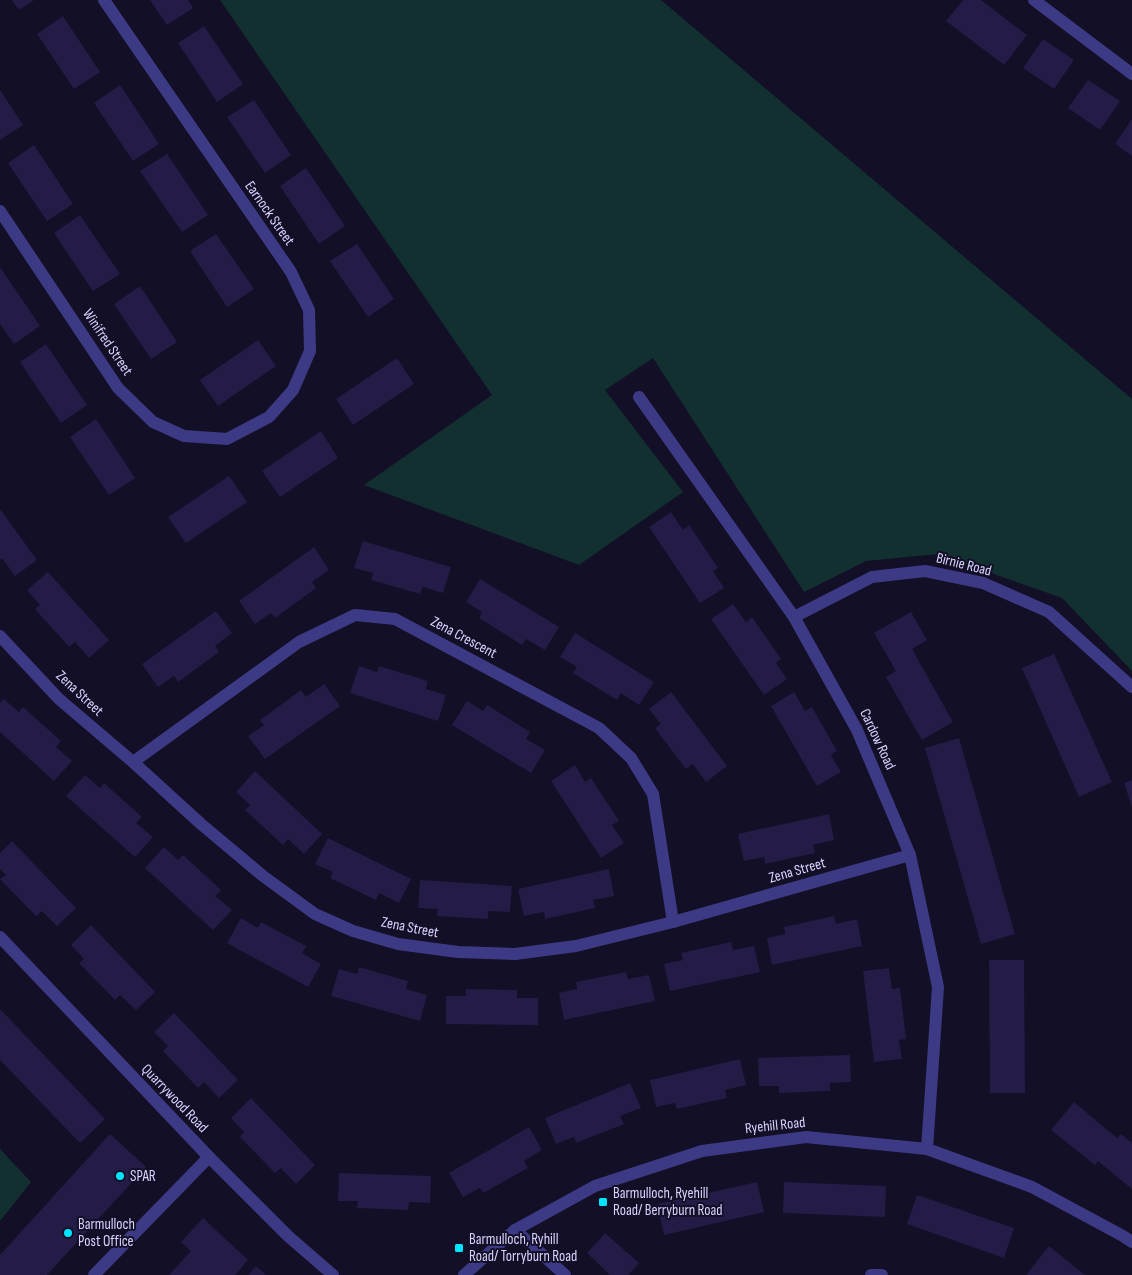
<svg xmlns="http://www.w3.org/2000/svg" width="1132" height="1275" font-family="'Sofia Sans Condensed',sans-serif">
<rect width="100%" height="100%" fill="#130f26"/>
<g fill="#12302f">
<polygon points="220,0 661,0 1132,399 1132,671 1062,598 938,554 866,561 804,592 653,358 605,390 683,492 579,565 364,485 492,395"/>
<polygon points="0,1149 31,1182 0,1221"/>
</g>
<g fill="#241b47">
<polygon points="12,0 34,0 19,10"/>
<polygon points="150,0 188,0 193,8 167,25"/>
<polygon points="963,0 981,0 1027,35 1004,65 946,21"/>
<polygon points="63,16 100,72 74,89 37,34"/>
<polygon points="204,26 243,84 217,102 178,43"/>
<polygon points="1043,39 1074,60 1054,89 1023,68"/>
<polygon points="1088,80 1120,101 1100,130 1068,108"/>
<polygon points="120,85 159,144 133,161 94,103"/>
<polygon points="0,90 23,125 0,140"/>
<polygon points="254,100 291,155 265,173 227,117"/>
<polygon points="1132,119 1132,156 1115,144"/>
<polygon points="34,145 73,204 47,221 8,163"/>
<polygon points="167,154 208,215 182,232 140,171"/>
<polygon points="306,168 345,226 319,244 280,186"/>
<polygon points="80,215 120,274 93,291 54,233"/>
<polygon points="216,234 254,289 227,307 190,251"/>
<polygon points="357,244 394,299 368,317 330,261"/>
<polygon points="0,267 40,326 14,344 0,324"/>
<polygon points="140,286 177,342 151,359 114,304"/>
<polygon points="258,340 276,366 218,406 200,380"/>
<polygon points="46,344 87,405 61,423 20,362"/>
<polygon points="397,358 414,384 353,425 336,399"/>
<polygon points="96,419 135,478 109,495 70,437"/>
<polygon points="321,431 338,458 280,497 262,471"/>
<polygon points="229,476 247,502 186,543 168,517"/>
<polygon points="0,509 37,560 15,576 2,558 0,560"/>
<polygon points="671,512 683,530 689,525 718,568 713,571 724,588 700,603 649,527"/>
<polygon points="363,541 451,567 443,593 423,587 420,594 371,580 373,573 354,568"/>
<polygon points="314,547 329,570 312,582 316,588 275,618 271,613 255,624 239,601"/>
<polygon points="48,572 109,640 89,658 75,642 69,647 35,609 40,605 27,590"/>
<polygon points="480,579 559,627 545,650 526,639 522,645 479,618 482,612 466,602"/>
<polygon points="733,604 746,622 752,617 781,659 776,663 787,679 764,695 711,619"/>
<polygon points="216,611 232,633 215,646 219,652 178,682 174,676 158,687 142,664"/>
<polygon points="911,612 927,640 912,649 953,722 922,740 886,677 896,671 874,633"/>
<polygon points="575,633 654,682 639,705 621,693 617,700 573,673 577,667 560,657"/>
<polygon points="1054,654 1112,782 1079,797 1022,668"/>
<polygon points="359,666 377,672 379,666 428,681 426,689 446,695 438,721 350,693"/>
<polygon points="324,684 340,706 265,759 248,736 264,725 260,720 301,690 306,697"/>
<polygon points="671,692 727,766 706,782 693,764 686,769 655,728 661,724 649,709"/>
<polygon points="794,692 805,711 812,707 837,751 831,755 841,772 817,786 771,706"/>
<polygon points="4,699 19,712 23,707 61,741 56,747 72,761 54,781 0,732 0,703"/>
<polygon points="467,701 483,711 487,705 530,732 526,739 545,750 531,773 452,725"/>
<polygon points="959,738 1015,934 981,944 925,748"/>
<polygon points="575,765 585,782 591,778 619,821 612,825 624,843 601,858 551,781"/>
<polygon points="255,771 322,834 304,854 288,839 283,845 245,810 250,805 236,792"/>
<polygon points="85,775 100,788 104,783 142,817 136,823 153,837 135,857 66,796"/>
<polygon points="1132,780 1132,807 1124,783"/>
<polygon points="829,814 834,840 813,845 815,853 765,864 764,857 744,861 738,834"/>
<polygon points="328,838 411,879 399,903 379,893 376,900 330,878 333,872 315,864"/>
<polygon points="12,841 76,908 57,926 42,911 36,916 0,879 6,875 0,869 0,853"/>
<polygon points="164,847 178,860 183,855 221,890 215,896 232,910 213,930 145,868"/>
<polygon points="609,869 614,896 593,900 595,908 545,919 544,912 524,916 518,889"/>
<polygon points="420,880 512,886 510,912 488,911 488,919 437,916 438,909 418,908"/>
<polygon points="834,916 836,924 857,919 862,946 772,965 767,938 785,934 784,927"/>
<polygon points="241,918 258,928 261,922 306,946 302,953 321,964 308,987 227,943"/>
<polygon points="91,925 155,992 136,1010 120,995 115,1000 79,963 84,959 71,945"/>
<polygon points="731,942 733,950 754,946 760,972 670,991 664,964 683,960 681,953"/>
<polygon points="989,960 1024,960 1025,1093 990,1093"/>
<polygon points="359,967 408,981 406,989 427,995 420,1021 331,996 339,969 357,974"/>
<polygon points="889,968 892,989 900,988 906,1039 899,1040 902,1059 874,1062 863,971"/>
<polygon points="626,972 628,979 649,975 655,1001 564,1020 559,993 577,989 576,982"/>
<polygon points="466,989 517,990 517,998 538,998 538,1025 446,1024 446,996 466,996"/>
<polygon points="0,1009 105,1119 80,1143 0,1060"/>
<polygon points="174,1013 238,1080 219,1098 204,1082 198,1088 163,1051 168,1046 154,1032"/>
<polygon points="850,1055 851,1082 830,1083 830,1091 779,1093 779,1086 759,1086 758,1058"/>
<polygon points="740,1059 746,1085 725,1090 727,1098 677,1109 675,1103 656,1107 650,1080"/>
<polygon points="630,1083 641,1108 620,1116 624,1124 576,1143 574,1137 556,1144 545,1118"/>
<polygon points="251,1098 315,1165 296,1184 281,1168 275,1173 240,1137 244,1132 231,1118"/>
<polygon points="1074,1102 1117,1138 1121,1134 1132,1143 1132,1189 1098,1161 1095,1165 1051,1130"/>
<polygon points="529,1127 542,1150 524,1161 528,1168 483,1193 480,1188 463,1197 449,1173"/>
<polygon points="110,1134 146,1167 47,1275 0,1275 0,1255"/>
<polygon points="339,1173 431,1176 430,1203 409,1202 408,1210 357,1208 358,1201 338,1201"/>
<polygon points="757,1182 764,1212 664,1235 657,1204"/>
<polygon points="784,1182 886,1186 885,1217 783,1213"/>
<polygon points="917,1195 1014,1228 1004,1258 907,1224"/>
<polygon points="203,1218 248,1260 235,1275 169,1275 191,1251 181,1242"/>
<polygon points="605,1233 639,1263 628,1275 610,1275 587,1253"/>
<polygon points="1049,1246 1085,1275 1026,1275"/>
<polygon points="256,1266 266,1275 248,1275"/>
</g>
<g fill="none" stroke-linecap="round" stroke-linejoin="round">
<g stroke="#3d3a85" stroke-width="12">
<polyline points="1034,0 1132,74"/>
<polyline points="0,211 118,388 153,422 184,436 227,439 269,417 293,390 310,351 309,310 291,272 104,0"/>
<polyline points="639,397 794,617 857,730 910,855 938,987 927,1149"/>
<polyline points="794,617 872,577 925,571 983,583 1049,612 1132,687"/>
<polyline points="0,636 59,699 133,762 201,824 263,876 315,914 353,931 398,944 458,952 515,954 576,946 673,922 910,855"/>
<polyline points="133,762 299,642 355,615 395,619 599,728 631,758 653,794 673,922"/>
<polyline points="0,937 209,1157 288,1236 333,1275"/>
<polyline points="515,1230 565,1275"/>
<polyline points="94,1275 209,1157"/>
<polyline points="464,1275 515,1230 595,1186 702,1151 806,1137 927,1149 1032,1187 1123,1236 1132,1242"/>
<polyline points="871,1275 882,1275"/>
</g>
</g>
<g fill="#00e5ff" stroke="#130f26" stroke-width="2">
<circle cx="120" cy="1176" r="5"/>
<rect x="598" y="1197" width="10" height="10" rx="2.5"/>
<circle cx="68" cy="1233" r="5"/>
<rect x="454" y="1243" width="10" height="10" rx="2.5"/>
</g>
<g text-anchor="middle" stroke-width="4" stroke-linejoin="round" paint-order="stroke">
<g font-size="15" fill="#d9d4ff" stroke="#130f26">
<text transform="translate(270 213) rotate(55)" y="5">Earnock Street</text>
<text transform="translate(108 342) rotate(56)" y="5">Winifred Street</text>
<text transform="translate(964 564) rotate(14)" y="5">Birnie Road</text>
<text transform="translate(464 637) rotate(28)" y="5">Zena Crescent</text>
<text transform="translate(80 693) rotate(43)" y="5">Zena Street</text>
<text transform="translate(878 739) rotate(65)" y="5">Cardow Road</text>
<text transform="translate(797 870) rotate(-16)" y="5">Zena Street</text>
<text transform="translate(410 927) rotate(11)" y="5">Zena Street</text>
<text transform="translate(175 1098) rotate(46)" y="5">Quarrywood Road</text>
<text transform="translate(775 1125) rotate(-6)" y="5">Ryehill Road</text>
</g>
<g font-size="15" fill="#d9d4ff" stroke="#130f26" text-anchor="start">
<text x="130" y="1181">SPAR</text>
<text x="613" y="1198">Barmulloch, Ryehill<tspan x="613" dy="17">Road/ Berryburn Road</tspan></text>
<text x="78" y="1229">Barmulloch<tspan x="78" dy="17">Post Office</tspan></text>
<text x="469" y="1244">Barmulloch, Ryhill<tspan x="469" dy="17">Road/ Torryburn Road</tspan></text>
</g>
</g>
</svg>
